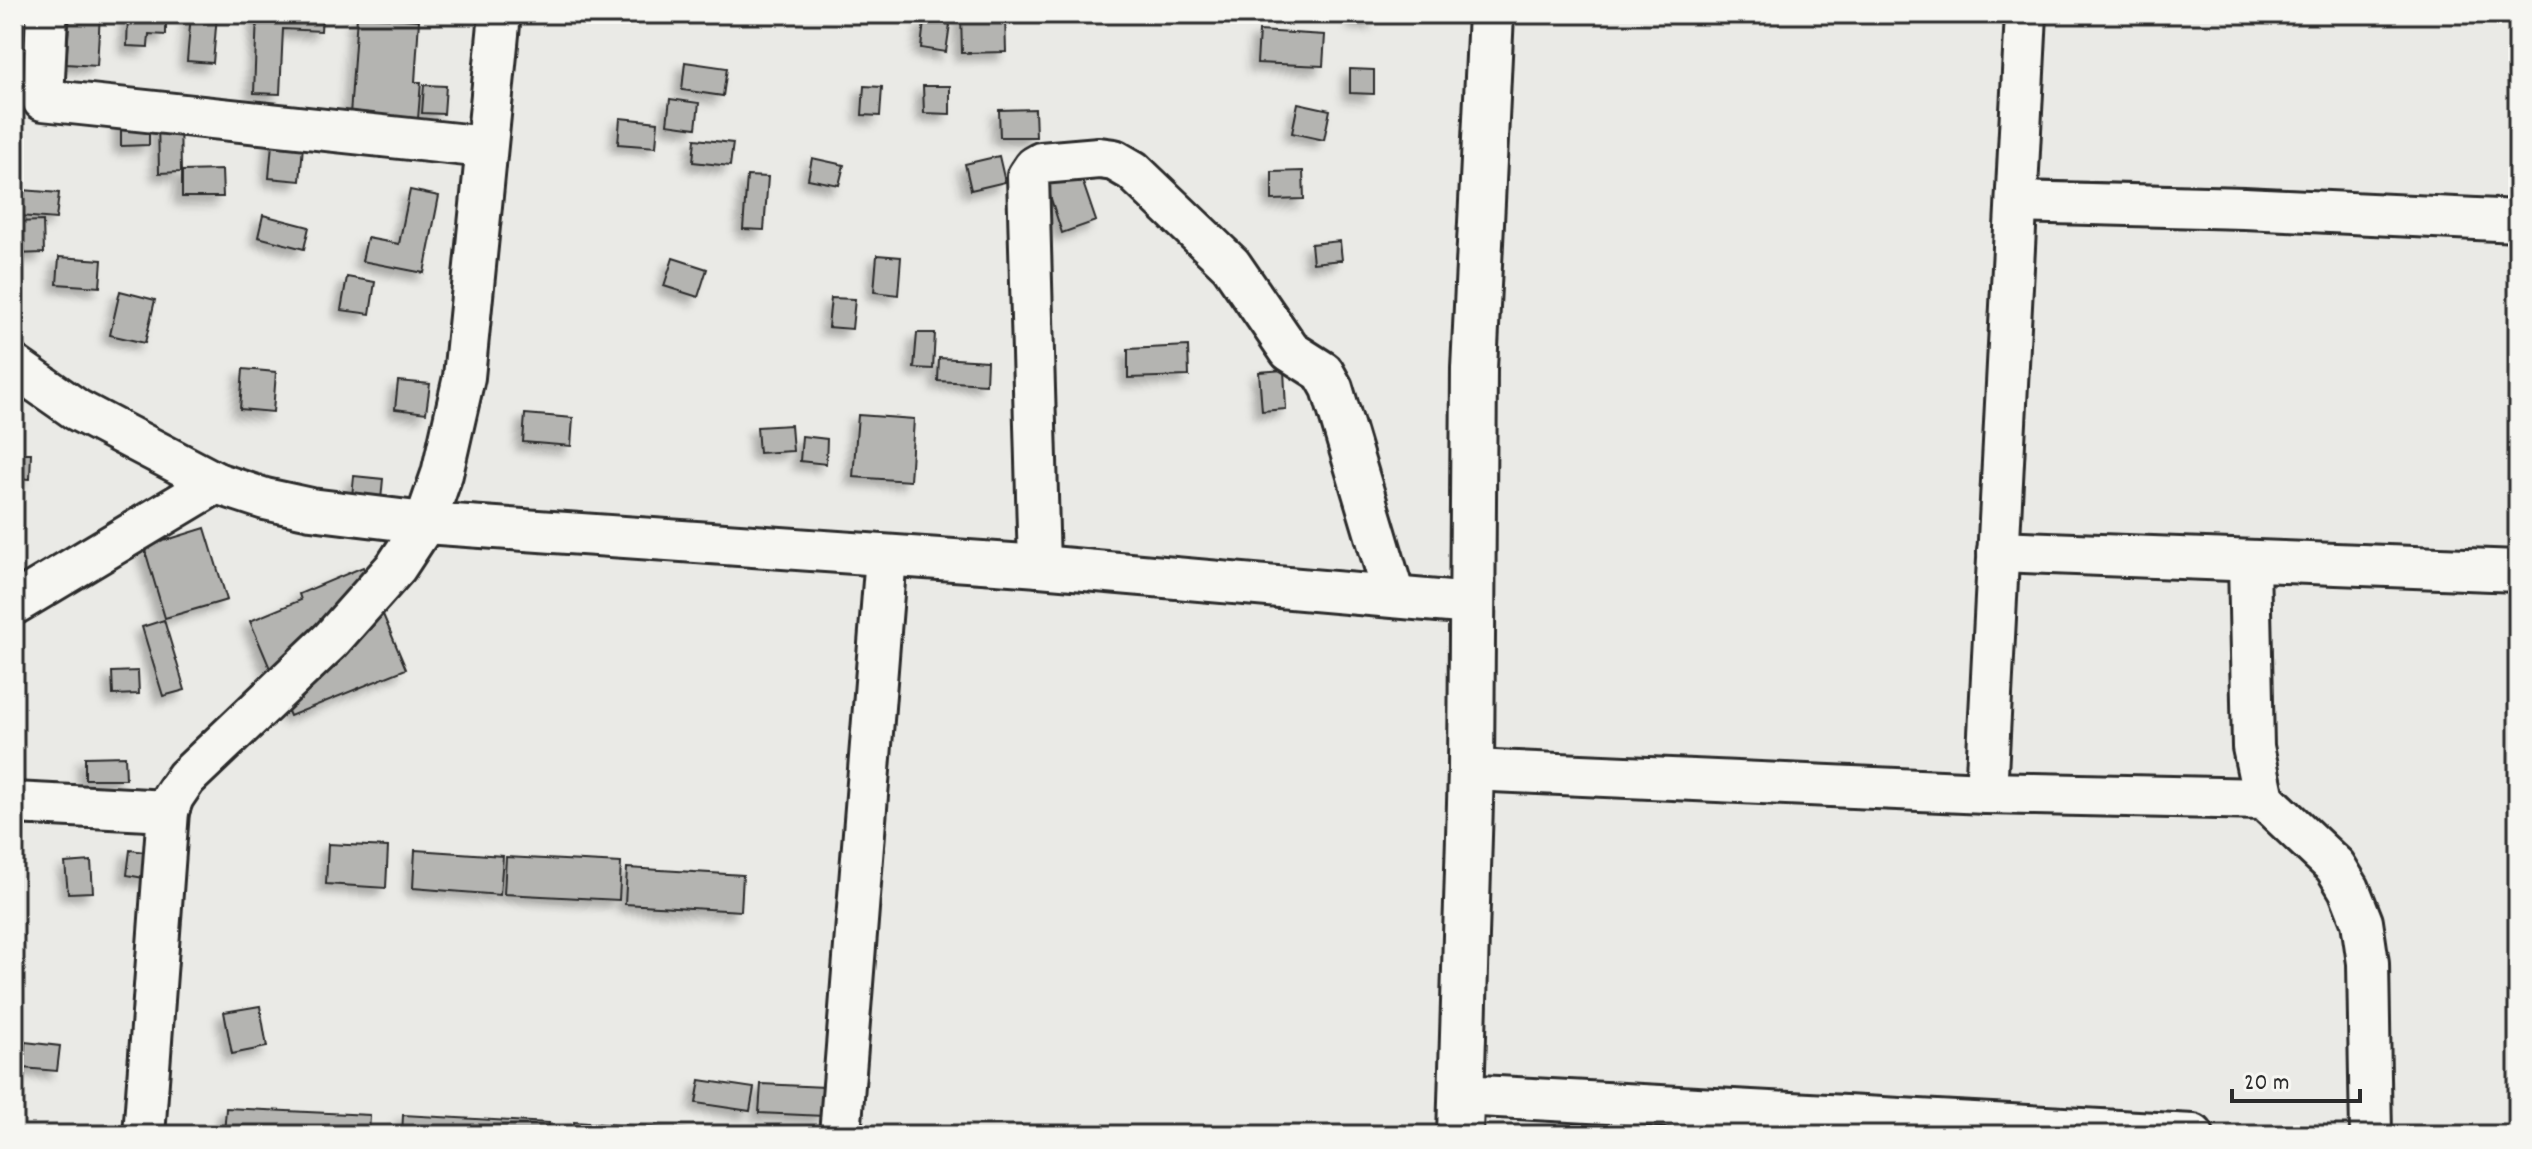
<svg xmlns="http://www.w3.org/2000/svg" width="2532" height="1149" font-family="Dekko,sans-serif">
<defs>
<filter id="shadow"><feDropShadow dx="-7" dy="7" stdDeviation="4" flood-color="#0004"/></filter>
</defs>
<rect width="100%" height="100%" fill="#eaeae6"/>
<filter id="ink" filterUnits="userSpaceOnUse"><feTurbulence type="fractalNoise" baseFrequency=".0125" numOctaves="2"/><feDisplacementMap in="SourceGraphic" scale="16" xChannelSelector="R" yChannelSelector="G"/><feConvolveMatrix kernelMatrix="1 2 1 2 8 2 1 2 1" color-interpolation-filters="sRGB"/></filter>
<g filter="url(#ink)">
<g fill="#b4b4b1" stroke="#2b2b2b" stroke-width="2" filter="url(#shadow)">
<polygon points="70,14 100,14 97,66 66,64"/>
<polygon points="128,14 166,14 166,35 149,34 148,47 127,46"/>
<polygon points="191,14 217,14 213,63 187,61"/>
<polygon points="257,14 322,14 321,31 283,29 280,94 254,93"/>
<polygon points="961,14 1005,14 1006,52 962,53"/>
<polygon points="1355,14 1376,14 1375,22 1355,21"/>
<polygon points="357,16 419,20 415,82 421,82 418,119 350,115"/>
<polygon points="924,21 950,24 946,52 921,48"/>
<polygon points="1259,31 1325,35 1323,66 1257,63"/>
<polygon points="685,62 727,68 723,96 682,90"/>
<polygon points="1350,69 1374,70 1374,94 1350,93"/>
<polygon points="424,85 446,86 444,114 422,113"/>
<polygon points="864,86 882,87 880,116 862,115"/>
<polygon points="923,86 950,86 950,114 924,113"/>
<polygon points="670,99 699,103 696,128 667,124"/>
<polygon points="1298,103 1330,110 1324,140 1292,133"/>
<polygon points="1035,109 1036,137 1000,137 999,110"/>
<polygon points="121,114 149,114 149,145 121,146"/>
<polygon points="158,116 180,116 181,172 159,173"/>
<polygon points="620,118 658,122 656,147 618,144"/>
<polygon points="273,132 304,134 300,181 269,178"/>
<polygon points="695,139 733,143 730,166 693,162"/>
<polygon points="999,156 1005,182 971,190 965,164"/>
<polygon points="812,158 844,165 839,185 808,179"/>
<polygon points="222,170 223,197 182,197 182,171"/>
<polygon points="1079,171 1096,221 1062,233 1046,183"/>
<polygon points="1303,171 1304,199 1272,200 1272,172"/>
<polygon points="747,176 768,177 764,230 743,229"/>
<polygon points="22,190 59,193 56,219 20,216"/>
<polygon points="410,190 439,196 424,273 362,261 367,238 399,244"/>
<polygon points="263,215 309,227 304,249 258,237"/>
<polygon points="43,221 44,253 14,254 14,222"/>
<polygon points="1340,241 1342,260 1313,263 1311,244"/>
<polygon points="877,255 901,257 898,295 874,292"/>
<polygon points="59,257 102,260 100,287 57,284"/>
<polygon points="673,258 707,269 698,297 664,286"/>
<polygon points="347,277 375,282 370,314 341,310"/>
<polygon points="120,291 155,300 145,343 110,335"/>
<polygon points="831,298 855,299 852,329 828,327"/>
<polygon points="917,333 935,333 933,369 914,368"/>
<polygon points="1188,346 1189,376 1128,378 1128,349"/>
<polygon points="939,358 987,361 986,384 938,381"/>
<polygon points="243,369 276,372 273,412 240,409"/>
<polygon points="1284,370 1286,409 1262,411 1259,372"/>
<polygon points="398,381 430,384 426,413 395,409"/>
<polygon points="525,414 573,418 571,446 523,442"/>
<polygon points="858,415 914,419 910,481 853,477"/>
<polygon points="791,425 793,451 759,453 757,427"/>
<polygon points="802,436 827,439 826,464 800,461"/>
<polygon points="14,453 31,453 30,479 14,478"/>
<polygon points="354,476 383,479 379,521 350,518"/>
<polygon points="205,528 227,600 165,618 144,547"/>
<polygon points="363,567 406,669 290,716 250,621 301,600 299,594"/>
<polygon points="164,620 185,690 163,696 142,627"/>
<polygon points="138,671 139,694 113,695 112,672"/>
<polygon points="125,756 126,779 85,779 85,757"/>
<polygon points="328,844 388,847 386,888 326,884"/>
<polygon points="130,850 153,853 149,879 127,875"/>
<polygon points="415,850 503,856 500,895 413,888"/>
<polygon points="506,857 621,863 619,900 504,894"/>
<polygon points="91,861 93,892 68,893 65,863"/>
<polygon points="627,868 743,875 741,911 625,904"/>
<polygon points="260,1006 267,1047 232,1054 224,1012"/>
<polygon points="25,1042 60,1046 57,1071 23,1068"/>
<polygon points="700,1080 754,1088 750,1111 696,1103"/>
<polygon points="761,1084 825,1087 824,1116 759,1113"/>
<polygon points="226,1108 370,1115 369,1135 224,1135"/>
<polygon points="403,1115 549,1123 548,1135 402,1135"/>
<polygon points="574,1122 688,1130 688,1135 573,1135"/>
</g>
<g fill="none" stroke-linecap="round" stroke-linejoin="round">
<g stroke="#2b2b2b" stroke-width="46">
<g id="street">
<polyline points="47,14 43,100 485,147"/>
<polyline points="2018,202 2244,208 2518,221"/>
<polyline points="14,366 77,410 216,483 265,499 311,509 425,523 1039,566 1472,604"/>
<polyline points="1998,551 2518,571"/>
<polyline points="2249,562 2253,747 2264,799"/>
<polyline points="1039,566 1028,176 1034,167 1041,163 1099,158 1114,160 1133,171 1231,265 1290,351 1323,372 1332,388 1394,596"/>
<polyline points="14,604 216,483"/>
<polyline points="1471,770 1986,793 2026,14"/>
<polyline points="1986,793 2264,799 2335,866 2349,889 2362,922 2368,963 2371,1135"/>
<polyline points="14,803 168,811"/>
<polyline points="1461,1095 2193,1135"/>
<polyline points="144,1135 168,811 173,797 186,778 331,640 396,567 425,523 442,474 464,377 500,14"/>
<polyline points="840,1135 886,556"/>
</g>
</g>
<g stroke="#2b2b2b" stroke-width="50">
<polyline id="secondary" points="1460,1135 1471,770 1474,369 1491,14"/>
</g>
<use href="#street" stroke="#f6f6f2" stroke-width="40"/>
<use href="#secondary" stroke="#f6f6f2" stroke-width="44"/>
</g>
</g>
<rect width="2532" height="1149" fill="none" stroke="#f6f6f2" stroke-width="48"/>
<rect x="24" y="24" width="2484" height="1101" fill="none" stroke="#2b2b2b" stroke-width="3" filter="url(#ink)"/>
<path d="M2232 1089v12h128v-12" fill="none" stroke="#2b2b2b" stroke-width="4"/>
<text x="2244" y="1089" font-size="24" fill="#2b2b2b" stroke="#f6f6f2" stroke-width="6" paint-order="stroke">20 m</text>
</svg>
